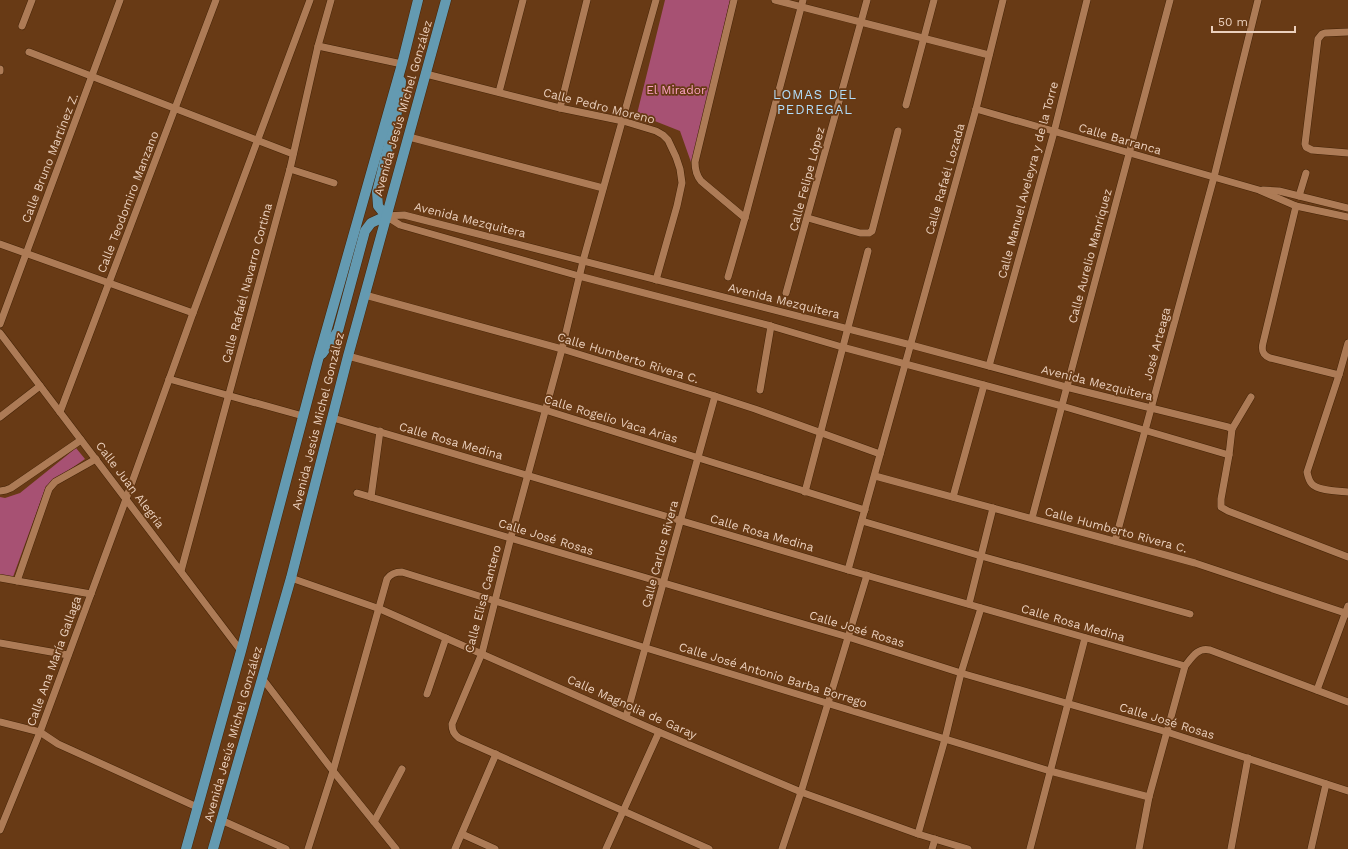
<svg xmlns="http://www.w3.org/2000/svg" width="1348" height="849" font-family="'Work Sans',sans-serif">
<rect width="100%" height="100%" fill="#683a15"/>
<g fill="#a75173">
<polygon points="665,0 730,0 692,165 680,131 637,114"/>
<polygon points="76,448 85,459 46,486 13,577 0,575 0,497 5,498 20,493"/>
</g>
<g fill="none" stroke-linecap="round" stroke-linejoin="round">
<g stroke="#452407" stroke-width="8">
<g id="minor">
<path d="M 656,0 L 583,261 L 562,349 L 511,537 L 482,653 L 452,724 C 452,731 454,734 459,738 L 709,849"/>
<path d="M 734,0 L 695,162 C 695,169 696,175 701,181 L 745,218"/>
<polyline points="775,0 989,55"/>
<polyline points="22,26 32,0"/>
<polyline points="1348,32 1325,33 1322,34 1318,39 1305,144 1306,147 1312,150 1348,153"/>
<polyline points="318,46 402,64"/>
<polyline points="29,52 293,154"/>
<polyline points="0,69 0,71"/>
<polyline points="426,74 560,108 623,121 656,131 663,135 668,140 676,157 680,169 682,183 677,206 656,280"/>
<polyline points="499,92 523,0"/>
<polyline points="906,105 934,0"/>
<polyline points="560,108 587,0"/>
<polyline points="976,109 1259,190 1296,206 1348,217"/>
<polyline points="409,137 603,188"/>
<polyline points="290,169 334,183"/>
<polyline points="1263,190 1279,191 1348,208"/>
<polyline points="1299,196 1306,173"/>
<path d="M 1296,206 L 1263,343 C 1261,351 1263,355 1270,358 L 1339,375"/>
<polyline points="386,216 400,225 579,276 771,326 842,347 1062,406 1229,455"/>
<polyline points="386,216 404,215 911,345 1066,387 1228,427 1232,429"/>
<polyline points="808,218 860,233 869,233 872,231 898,131"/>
<polyline points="0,244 193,313"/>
<polyline points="728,277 745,218 803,0"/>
<polyline points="786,293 867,0"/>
<polyline points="365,295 562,349 715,396 755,409 880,454"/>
<polyline points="0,324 120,0"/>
<polyline points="0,333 241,651"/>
<path d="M 1348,343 L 1339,375 L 1307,472 C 1308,477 1309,481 1312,484 C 1318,491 1339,491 1348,492"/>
<polyline points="348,356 545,410 865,510"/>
<polyline points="989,366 1054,132 1087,0"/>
<polyline points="169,379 303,416"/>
<polyline points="760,390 771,326"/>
<polyline points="1251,397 1232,429 1229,455 1221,499 1221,507 1228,511 1348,557"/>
<polyline points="60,412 216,0"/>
<polyline points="0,417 40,386"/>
<polyline points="333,418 848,570 1185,666"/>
<polyline points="875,476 1195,563 1348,614"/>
<polyline points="0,491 6,490 11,488 81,440"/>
<polyline points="805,492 868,251"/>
<polyline points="357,493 848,637 961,673 1167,732 1348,791"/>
<polyline points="371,497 380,431"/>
<polyline points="953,497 984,385"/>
<polyline points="1032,518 1170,0"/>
<polyline points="862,521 981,556 1190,614"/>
<polyline points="1115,541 1214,177 1258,0"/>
<polyline points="848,570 976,109 1003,0"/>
<polyline points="181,571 290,169 318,46 331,0"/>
<polyline points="0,578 91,594"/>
<polyline points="291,578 380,609 659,732 801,792 918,834 968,849"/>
<polyline points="17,581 49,489 55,482 96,459"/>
<polyline points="969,604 993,508"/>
<polyline points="0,643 68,655"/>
<polyline points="262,678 333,771 396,849"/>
<polyline points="1317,690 1348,606"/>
<polyline points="427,694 446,638"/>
<polyline points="626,717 715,396"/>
<polyline points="0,722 40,732 58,744 197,807"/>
<polyline points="221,820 286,849"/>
<polyline points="374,822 402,769"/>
<polyline points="0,830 40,732 126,499 193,313 310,0"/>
<polyline points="462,834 495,849"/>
<polyline points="918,834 945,739 961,673 981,608"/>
<path d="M 308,849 L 333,771 L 387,579 C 391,573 396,572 402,572 L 646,648 L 1050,771 L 1149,797"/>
<polyline points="455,849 496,754"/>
<polyline points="606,849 659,732"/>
<polyline points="782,849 801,792 867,575"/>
<polyline points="932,849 935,839"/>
<polyline points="1030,849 1085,638"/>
<path d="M 1139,849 L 1149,797 L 1185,666 C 1192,657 1198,647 1210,650 L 1348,702"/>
<polyline points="1231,849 1248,758"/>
<polyline points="1311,849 1326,784"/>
</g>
</g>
<g stroke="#452407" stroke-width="11">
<g id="major">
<polyline points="322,354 338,331 365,231 371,223 386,216 378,206 377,192 400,100 401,81"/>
<polyline points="186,849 241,651 318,360 402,64 418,0"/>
<polyline points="213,849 291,578 348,356 446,0"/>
</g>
</g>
<use href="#minor" stroke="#ad7b56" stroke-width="7"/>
<use href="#major" stroke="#649ab1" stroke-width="10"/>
</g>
<g text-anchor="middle" stroke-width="3.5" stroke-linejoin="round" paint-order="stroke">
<g font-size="12" fill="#fca2c3" stroke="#683a15">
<text x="676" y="94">El Mirador</text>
</g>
<g font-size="12" fill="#ebd0bd" stroke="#683a15">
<text transform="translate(599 106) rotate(14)" y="4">Calle Pedro Moreno</text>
<text transform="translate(403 108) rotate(-74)" y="4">Avenida Jesús Michel González</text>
<text transform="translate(1120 139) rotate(16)" y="4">Calle Barranca</text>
<text transform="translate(50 158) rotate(-69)" y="4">Calle Bruno Martínez Z.</text>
<text transform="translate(807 179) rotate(-75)" y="4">Calle Felipe López</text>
<text transform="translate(945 179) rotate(-74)" y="4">Calle Rafaél Lozada</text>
<text transform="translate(1028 180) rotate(-75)" y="4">Calle Manuel Aveleyra y de la Torre</text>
<text transform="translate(128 202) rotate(-69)" y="4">Calle Teodomiro Manzano</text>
<text transform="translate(470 220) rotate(14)" y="4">Avenida Mezquitera</text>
<text transform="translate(1090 256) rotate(-75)" y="4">Calle Aurelio Manríquez</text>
<text transform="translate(247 283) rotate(-75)" y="4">Calle Rafaél Navarro Cortina</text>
<text transform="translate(784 301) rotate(14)" y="4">Avenida Mezquitera</text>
<text transform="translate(1157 344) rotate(-75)" y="4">José Arteaga</text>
<text transform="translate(628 358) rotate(17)" y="4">Calle Humberto Rivera C.</text>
<text transform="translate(1097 383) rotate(14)" y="4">Avenida Mezquitera</text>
<text transform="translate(611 419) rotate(17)" y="4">Calle Rogelio Vaca Arias</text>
<text transform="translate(318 421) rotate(-76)" y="4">Avenida Jesús Michel González</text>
<text transform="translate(451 441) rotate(16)" y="4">Calle Rosa Medina</text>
<text transform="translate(130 485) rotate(53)" y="4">Calle Juan Alegría</text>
<text transform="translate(1116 530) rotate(15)" y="4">Calle Humberto Rivera C.</text>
<text transform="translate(762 533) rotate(16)" y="4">Calle Rosa Medina</text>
<text transform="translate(546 537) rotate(17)" y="4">Calle José Rosas</text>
<text transform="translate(660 554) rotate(-75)" y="4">Calle Carlos Rivera</text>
<text transform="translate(483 599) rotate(-75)" y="4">Calle Elisa Cantero</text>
<text transform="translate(1073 623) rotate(16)" y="4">Calle Rosa Medina</text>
<text transform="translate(857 629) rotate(17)" y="4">Calle José Rosas</text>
<text transform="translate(54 661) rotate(-70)" y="4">Calle Ana María Gallaga</text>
<text transform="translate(773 675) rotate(17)" y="4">Calle José Antonio Barba Borrego</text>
<text transform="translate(632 707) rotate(24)" y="4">Calle Magnolia de Garay</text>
<text transform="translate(1167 721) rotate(17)" y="4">Calle José Rosas</text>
<text transform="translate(233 734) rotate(-74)" y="4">Avenida Jesús Michel González</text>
</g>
<g font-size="13" letter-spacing="1" fill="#b2ddf9" stroke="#683a15">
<text x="815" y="99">LOMAS DEL<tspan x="815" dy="15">PEDREGAL</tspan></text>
</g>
</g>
<path d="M1212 26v6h83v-6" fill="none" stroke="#ebd0bd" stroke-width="2"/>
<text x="1218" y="26" font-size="12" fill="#ebd0bd" stroke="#683a15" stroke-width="3" paint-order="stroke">50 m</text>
</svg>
